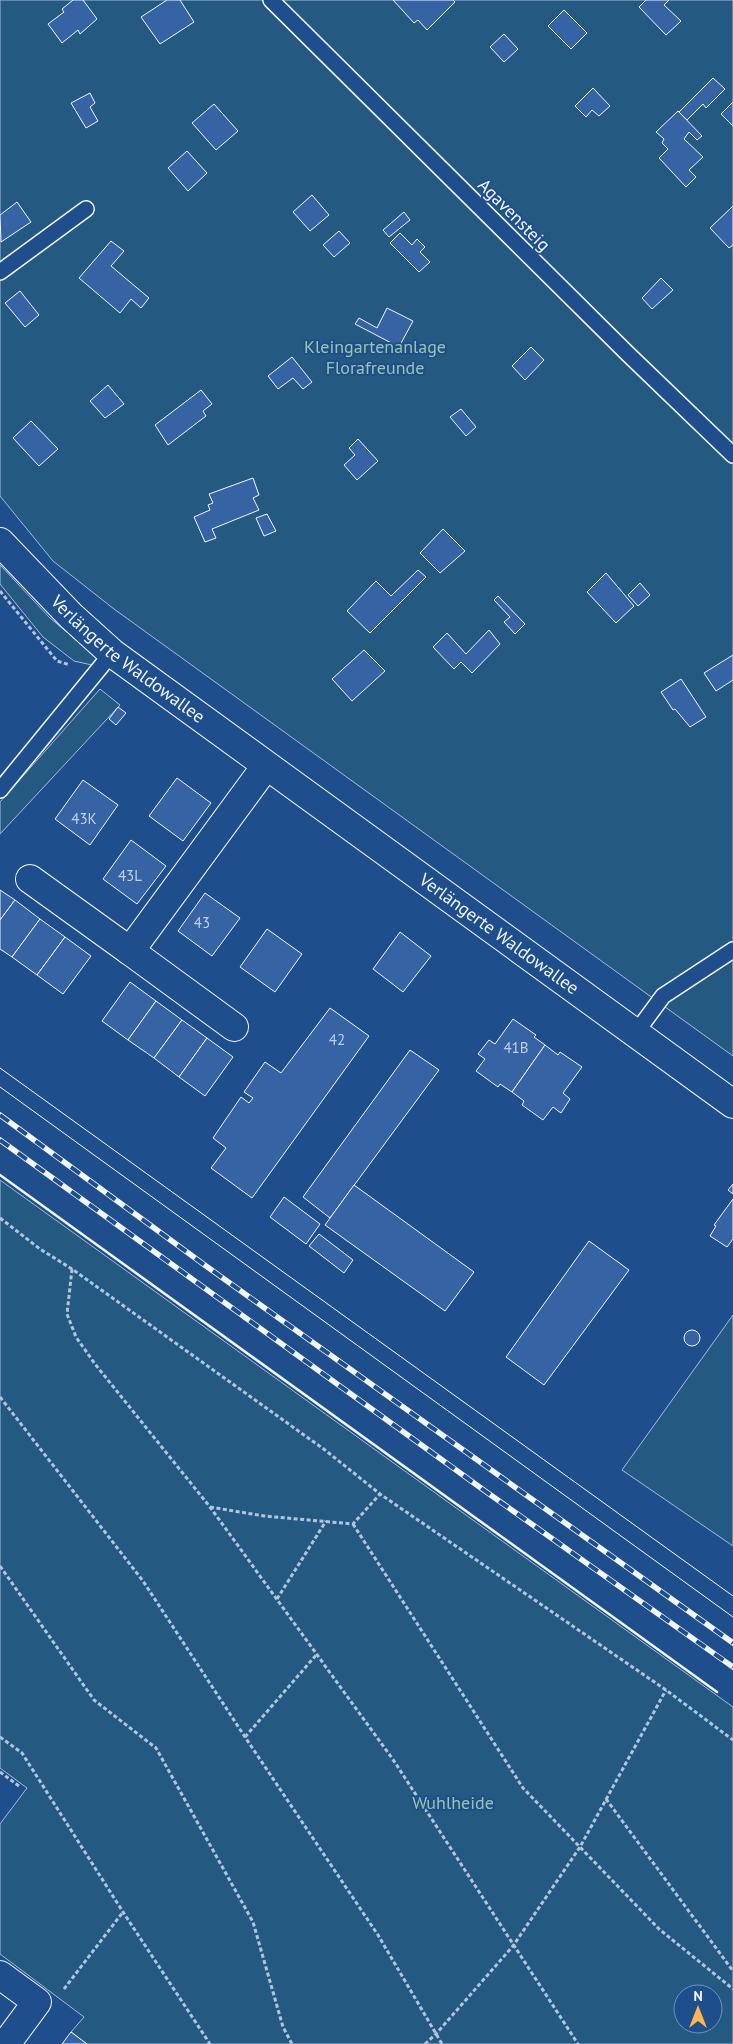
<svg xmlns="http://www.w3.org/2000/svg" width="733" height="2044" font-family="'PT Sans',sans-serif">
<rect width="100%" height="100%" fill="#1f4e8c"/>
<g fill="#245a82" stroke="#a8bbd7" fill-rule="evenodd">
<polygon points="0,0 733,0 733,1056 114,609 53,561 0,496"/>
<polygon points="0,565 50,618 98,658 92,665 74,661 43,637 0,584"/>
<polygon points="100,689 120,705 0,834 0,802"/>
<path d="M 0,1180 L 733,1707 L 733,2044 L 87,2044 L 71,2032 L 84,2017 L 0,1954 L 0,1824 L 27,1788 L 0,1768 ZM 683,1994 L 713,1994 L 713,2024 L 683,2024 Z"/>
<polygon points="733,1315 733,1546 622,1470"/>
</g>
<g fill="#3563a3" stroke="#f2f6ff">
<polygon points="73,0 83,0 97,19 80,34 78,30 62,43 48,24 64,12 62,9"/>
<polygon points="167,0 180,0 194,22 160,44 141,17"/>
<polygon points="393,0 453,0 455,2 427,30 418,20 414,23"/>
<polygon points="646,0 669,0 664,5 681,21 666,35 639,7"/>
<polygon points="564,10 587,33 571,49 548,26"/>
<polygon points="504,34 518,49 504,62 490,47"/>
<polygon points="713,78 725,89 706,108 703,104 687,120 679,112"/>
<polygon points="593,88 610,106 599,116 592,110 586,117 575,106"/>
<polygon points="90,93 95,103 90,107 98,121 86,128 71,103"/>
<polygon points="733,102 733,126 721,114"/>
<polygon points="214,104 238,131 216,150 192,123"/>
<polygon points="678,111 702,136 697,140 689,132 684,139 703,157 689,170 696,177 686,187 659,158 668,149 662,143 664,139 656,132"/>
<polygon points="187,151 207,173 188,191 168,168"/>
<polygon points="312,195 329,215 310,231 293,212"/>
<polygon points="17,202 31,222 1,242 0,215"/>
<polygon points="733,206 733,245 729,248 710,228"/>
<polygon points="404,212 410,220 389,237 383,230"/>
<polygon points="339,231 350,243 334,257 323,245"/>
<polygon points="400,233 412,245 417,239 425,247 420,252 430,262 419,272 390,243"/>
<polygon points="111,241 124,251 111,266 149,298 141,308 131,299 120,313 79,278"/>
<polygon points="661,278 673,290 652,309 642,298"/>
<polygon points="20,291 39,315 25,327 5,303"/>
<polygon points="387,308 413,321 399,347 355,324 359,318 377,328"/>
<polygon points="531,347 544,360 525,380 512,366"/>
<polygon points="292,357 312,382 303,389 293,378 278,389 268,376"/>
<polygon points="108,385 124,404 105,418 90,401"/>
<polygon points="201,390 212,404 203,411 206,416 168,445 155,425"/>
<polygon points="461,409 476,427 466,436 450,417"/>
<polygon points="31,421 58,449 39,466 13,438"/>
<polygon points="358,439 378,461 357,480 344,465 355,455 349,448"/>
<polygon points="253,478 259,495 253,498 259,510 212,529 216,538 205,542 194,517 210,510 208,505 213,503 209,494"/>
<polygon points="267,514 276,531 264,536 256,518"/>
<polygon points="443,529 465,551 440,573 420,553"/>
<polygon points="418,570 426,577 370,633 347,611 376,581 391,596"/>
<polygon points="606,573 634,606 616,623 587,592"/>
<polygon points="640,583 650,595 638,606 628,595"/>
<polygon points="498,596 525,624 515,634 504,622 510,617 494,600"/>
<polygon points="489,630 500,644 472,673 461,662 454,669 433,647 447,633 466,654"/>
<polygon points="364,650 385,671 352,701 332,679"/>
<polygon points="733,655 733,680 716,691 704,673"/>
<polygon points="681,679 706,717 690,727 675,709 673,710 661,692"/>
<polygon points="118,707 126,713 116,725 109,719"/>
<polygon points="177,778 211,803 183,841 149,816"/>
<polygon points="83,780 118,805 90,845 55,819"/>
<polygon points="131,840 166,866 137,904 103,879"/>
<polygon points="0,890 15,900 0,920"/>
<polygon points="205,893 240,918 212,956 178,931"/>
<polygon points="15,900 40,919 12,957 0,949 0,920"/>
<polygon points="40,919 65,937 37,975 12,957"/>
<polygon points="267,929 302,954 275,992 240,967"/>
<polygon points="400,932 431,956 403,992 373,969"/>
<polygon points="65,937 91,956 63,994 37,975"/>
<polygon points="130,982 156,1001 128,1040 102,1021"/>
<polygon points="156,1001 182,1020 154,1058 128,1040"/>
<polygon points="330,1008 369,1036 252,1198 211,1168 226,1148 213,1138 241,1097 249,1103 253,1098 244,1092 265,1062 281,1073"/>
<polygon points="513,1019 536,1035 534,1037 545,1045 512,1092 500,1084 498,1087 476,1071 485,1059 478,1054 489,1040 495,1044"/>
<polygon points="182,1020 207,1038 179,1077 154,1058"/>
<polygon points="207,1038 233,1057 205,1096 179,1077"/>
<polygon points="545,1045 558,1055 560,1052 582,1067 563,1093 570,1099 561,1113 553,1107 543,1120 522,1105 524,1101 512,1092"/>
<polygon points="410,1050 439,1070 330,1218 303,1197"/>
<polygon points="733,1184 733,1194 728,1190"/>
<polygon points="354,1185 474,1272 445,1311 325,1225"/>
<polygon points="284,1197 320,1224 306,1244 270,1217"/>
<polygon points="733,1199 733,1239 727,1247 710,1236 716,1226 714,1225"/>
<polygon points="319,1234 353,1260 344,1273 309,1246"/>
<polygon points="589,1241 629,1270 544,1385 506,1357"/>
<circle cx="692" cy="1338" r="8"/>
<polygon points="71,2032 87,2044 62,2044"/>
</g>
<g fill="none" stroke-linecap="round" stroke-linejoin="round">
<g stroke="#f2f6ff" stroke-width="18">
<g id="service">
<polyline points="271,0 628,354 733,455"/>
<polyline points="0,272 86,209"/>
<polyline points="0,790 112,653"/>
<polyline points="635,1034 663,996 733,950"/>
</g>
</g>
<g stroke="#f2f6ff" stroke-width="30">
<g id="minor">
<polyline points="30,879 130,951 266,766"/>
<polyline points="130,951 234,1027"/>
<polyline points="0,1975 37,2002 6,2044"/>
</g>
</g>
<g stroke="#f2f6ff" stroke-width="30">
<g id="tertiary">
<path id="s1" d="M 0,542 L 71,616 L 112,653 L 733,1104"/>
</g>
</g>
<g stroke="#b3c4dc" stroke-width="3" stroke-dasharray="4 2.5" stroke-linecap="butt">
<polyline points="0,591 57,661 70,665"/>
<polyline points="0,1218 40,1249 72,1269 325,1450 380,1494 666,1690 733,1740"/>
<polyline points="72,1269 67,1314 76,1337 95,1364 210,1507 394,1761 578,2044"/>
<polyline points="0,1397 143,1581 245,1737 378,1935 442,2044"/>
<polyline points="210,1507 264,1516 353,1524 380,1494"/>
<polyline points="353,1524 523,1788 659,1929 733,1989"/>
<polyline points="0,1566 94,1700 156,1748 253,1922 283,2027 292,2044"/>
<polyline points="277,1599 326,1521"/>
<polyline points="0,1737 22,1753 123,1912 210,2044"/>
<polyline points="245,1737 317,1654"/>
<polyline points="0,1772 19,1786"/>
<polyline points="606,1799 733,1971"/>
<polyline points="64,1989 123,1912"/>
<polyline points="425,2044 436,2034 513,1946 580,1847 666,1690"/>
</g>
<use href="#service" stroke="#1f4e8c" stroke-width="15"/>
<use href="#minor" stroke="#1f4e8c" stroke-width="28"/>
<use href="#tertiary" stroke="#1f4e8c" stroke-width="28"/>
<g stroke="#f2f6ff" stroke-width="1">
<polyline points="0,1068 733,1596"/>
<polyline points="0,1087 733,1617"/>
</g>
<g stroke="#f2f6ff" stroke-width="5.5">
<g id="rail">
<polyline points="0,1115 206,1266 733,1643"/>
<polyline points="0,1140 485,1491 733,1667"/>
</g>
</g>
<use href="#rail" stroke="#1f4e8c" stroke-width="4" stroke-dasharray="11" stroke-linecap="butt"/>
<polyline stroke="#f2f6ff" stroke-width="2.5" points="0,1175 717,1692"/>
</g>
<g text-anchor="middle" stroke-width="4" stroke-linejoin="round" paint-order="stroke">
<g font-size="15" fill="#c3d1e8">
<text x="84" y="824">43K</text>
<text x="130" y="881">43L</text>
<text x="202" y="928">43</text>
<text x="337" y="1045">42</text>
<text x="516" y="1053">41B</text>
</g>
<g font-size="18" fill="#f2f6ff" stroke="#1f4e8c">
<text transform="translate(514 215) rotate(45)" y="6">Agavensteig</text>
<text dy="6" stroke="none"><textPath href="#s1" startOffset="174">Verlängerte Waldowallee</textPath></text>
<text dy="6" stroke="none"><textPath href="#s1" startOffset="636">Verlängerte Waldowallee</textPath></text>
</g>
<g font-size="18" fill="#97c8a6" stroke="#1f4e8c">
<text x="375" y="353">Kleingartenanlage<tspan x="375" dy="21">Florafreunde</tspan></text>
<text x="453" y="1809">Wuhlheide</text>
</g>
</g>
<g transform="translate(698 2009)"><circle r="24" fill="#1f4e8c" stroke="#7391ba"/>
<path d="M0-4L9 19L0 12L-9 19Z" fill="#ffb74d"/>
<text y="-8" font-size="14" font-weight="bold" text-anchor="middle" fill="#f2f6ff">N</text>
</g>
</svg>
